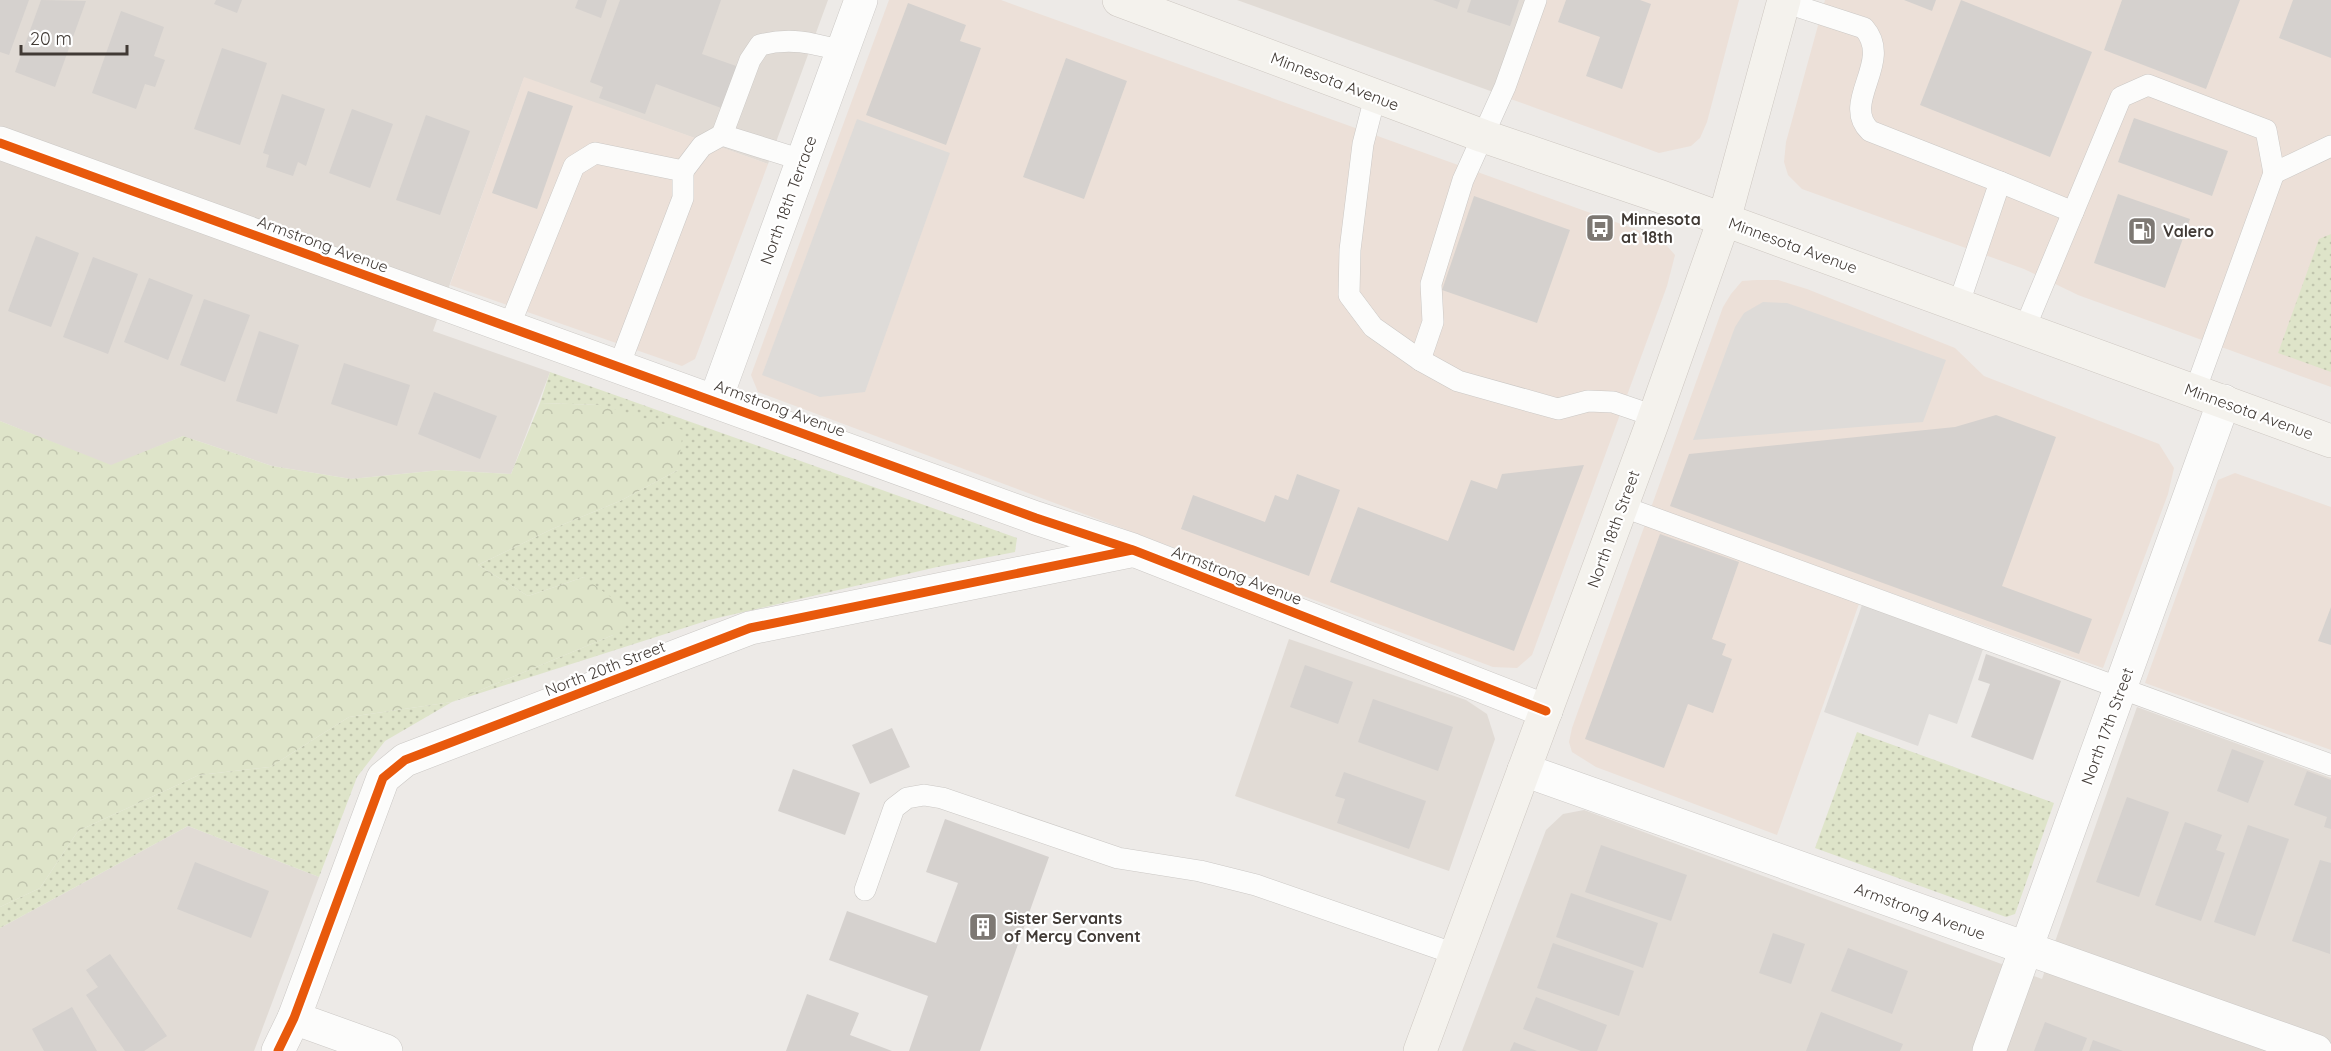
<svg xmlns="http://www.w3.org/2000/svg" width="2331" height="1051" font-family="Quicksand,sans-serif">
<defs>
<pattern id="grass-dots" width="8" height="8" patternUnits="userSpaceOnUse" patternTransform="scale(1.5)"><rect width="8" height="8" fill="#dee4c9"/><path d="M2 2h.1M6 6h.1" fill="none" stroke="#c0c4ad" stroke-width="1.8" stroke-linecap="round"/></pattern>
<pattern id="forest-crowns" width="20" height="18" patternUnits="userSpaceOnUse" patternTransform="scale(1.5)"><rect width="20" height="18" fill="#dee4c9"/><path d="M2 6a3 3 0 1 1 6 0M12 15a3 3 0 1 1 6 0" fill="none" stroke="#c0c4ad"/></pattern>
</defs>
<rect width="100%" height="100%" fill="#edeae7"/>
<g fill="#e1dbd5">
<polygon points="0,0 828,0 768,164 524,78 433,331 550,372 511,474 441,470 351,479 272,466 183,436 111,466 0,421"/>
<polygon points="1237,0 1529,0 1496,93"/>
<polygon points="1289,639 1466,700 1487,714 1495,739 1449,871 1235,796"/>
<polygon points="2137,707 2331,778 2331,1051 1462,1051 1546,830 1563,814 1584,810 2042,979"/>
<polygon points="188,826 319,877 254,1051 0,1051 0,928"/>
</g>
<g fill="#ece0d8">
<polygon points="889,0 1001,0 1660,238 1675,255 1667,286 1532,655 1517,668 1493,667 758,392 751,375"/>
<polygon points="1544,0 1739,0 1707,122 1700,138 1691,146 1659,153 1508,98"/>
<polygon points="1825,0 2331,0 2331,387 2078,295 2024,269 1802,189 1788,175 1784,162 1786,142"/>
<polygon points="524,77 768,164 695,359 682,366 450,285"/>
<polygon points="1756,280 1778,280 1807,289 1955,348 1984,376 2159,444 2174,468 2168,494 2103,668 1866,584 1777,835 1596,767 1572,752 1569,742 1572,728 1723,307 1731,294 1742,281"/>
<polygon points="2235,473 2331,507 2331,750 2145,683 2218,480"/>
</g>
<g fill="url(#grass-dots)">
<polygon points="2331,234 2331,372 2278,353 2319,239"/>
<polygon points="550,372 1017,538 1015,552 937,567 709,620 452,702 385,741 357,777 319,877 188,826 0,928 0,907 40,888 78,831 199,775 270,767 349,717 452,702 613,635 584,577 528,596 478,565 552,529 620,501 678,470 600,405 540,403"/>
<polygon points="1857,732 2054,803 2015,914 2006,917 1815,848"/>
</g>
<polygon fill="url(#forest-crowns)" points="540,403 600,405 683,430 678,470 620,501 552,529 478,565 528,596 584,577 632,613 613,635 452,702 349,717 270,767 199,775 78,831 40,888 0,907 0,421 111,465 183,436 272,466 351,479 441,470 511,474"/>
<g fill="#dedbd8">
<polygon points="857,119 950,153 865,392 820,397 762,375"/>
<polygon points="1763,302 1787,303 1946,360 1923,422 1693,440 1735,327 1744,313"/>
<polygon points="1862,605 1983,649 1957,724 1929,714 1918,746 1824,712"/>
</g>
<g fill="#d5d1ce">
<polygon points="0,0 29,0 9,55 0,52"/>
<polygon points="41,0 86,1 55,87 15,72"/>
<polygon points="216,0 242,0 237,13 214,4"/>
<polygon points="578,0 607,0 601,18 575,8"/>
<polygon points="620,0 721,0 702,54 739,67 724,109 656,84 645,114 599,98 603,87 590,82"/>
<polygon points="1433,0 1460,0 1457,9"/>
<polygon points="1471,0 1519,0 1510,26 1467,12"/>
<polygon points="1566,0 1640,0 1651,4 1622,89 1586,76 1600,37 1558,22"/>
<polygon points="1904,0 1936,0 1932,11"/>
<polygon points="1961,0 2092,52 2050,157 1920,105"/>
<polygon points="2122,0 2240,0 2206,89 2104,50"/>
<polygon points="2293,0 2331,0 2331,58 2279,38"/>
<polygon points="908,3 966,25 960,41 981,48 946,145 866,115"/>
<polygon points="121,11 164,27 154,56 165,60 155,87 145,84 136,109 92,93"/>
<polygon points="222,48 267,63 240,145 194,129"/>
<polygon points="1066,58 1127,81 1084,199 1023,177"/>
<polygon points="528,91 573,106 537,209 492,193"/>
<polygon points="282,94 325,109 306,166 298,162 293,176 266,167 269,155 263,153"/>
<polygon points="352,109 393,124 370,188 329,173"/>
<polygon points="426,115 470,131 440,215 396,200"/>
<polygon points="2134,118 2228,151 2212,196 2118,162"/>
<polygon points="2118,194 2190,219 2165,288 2094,263"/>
<polygon points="1474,196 1570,230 1537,323 1442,290"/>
<polygon points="36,236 79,253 51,327 8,311"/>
<polygon points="93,257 138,274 108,354 63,337"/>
<polygon points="149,278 193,295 168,360 124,342"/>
<polygon points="204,299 250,315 225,382 180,365"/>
<polygon points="259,331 299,345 277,414 236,401"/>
<polygon points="344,363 410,385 397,426 331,404"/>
<polygon points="434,392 497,416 480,459 418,434"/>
<polygon points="1996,415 2056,437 2002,586 2092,619 2079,654 1670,506 1689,454 1955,427"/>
<polygon points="1584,465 1514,651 1330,582 1358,507 1448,541 1471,480 1497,489 1502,474"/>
<polygon points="1297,474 1340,490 1309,576 1181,529 1193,495 1265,522 1275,495 1288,500"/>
<polygon points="1660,534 1739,562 1712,639 1726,644 1722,655 1732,659 1713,713 1688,704 1664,768 1585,739"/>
<polygon points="2331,607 2331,645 2318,641"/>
<polygon points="1986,654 2061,681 2033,760 1971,737 1990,684 1978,680"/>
<polygon points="1305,665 1353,682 1338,724 1290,707"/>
<polygon points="1373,699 1453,727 1438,771 1358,742"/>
<polygon points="892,728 910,767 870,784 852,745"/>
<polygon points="2232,749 2264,761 2248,803 2217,791"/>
<polygon points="793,769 860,793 845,835 778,811"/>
<polygon points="2307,771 2331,780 2331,829 2324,827 2327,817 2294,805"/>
<polygon points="1344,772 1426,801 1409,849 1337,823 1345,799 1335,796"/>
<polygon points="2127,797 2169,812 2139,897 2096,882"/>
<polygon points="945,819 1049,857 980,1051 909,1051 928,996 829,960 847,911 936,943 958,883 926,872"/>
<polygon points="2185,822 2222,835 2216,850 2225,853 2201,921 2155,905"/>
<polygon points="2248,825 2289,839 2255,936 2214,922"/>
<polygon points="1601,845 1687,875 1671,921 1585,892"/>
<polygon points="2320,860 2331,863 2330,954 2292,941"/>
<polygon points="195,862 269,891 251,938 177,909"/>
<polygon points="1571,893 1658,923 1643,968 1556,937"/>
<polygon points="1773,933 1805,944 1791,984 1759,973"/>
<polygon points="1553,943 1634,971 1619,1016 1537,988"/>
<polygon points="1848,948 1908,971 1892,1014 1831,991"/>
<polygon points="110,954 167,1036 144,1051 125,1051 86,995 98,987 86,970"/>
<polygon points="807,994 859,1013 850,1035 892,1051 786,1051"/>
<polygon points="1536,997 1607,1025 1597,1051 1581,1051 1523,1029"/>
<polygon points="72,1007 97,1051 44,1051 32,1029"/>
<polygon points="1821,1012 1903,1044 1900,1051 1806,1051"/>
<polygon points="2045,1022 2087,1038 2082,1051 2034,1051"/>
<polygon points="2093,1040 2123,1051 2089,1051"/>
<polygon points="1514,1042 1537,1051 1510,1051"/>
</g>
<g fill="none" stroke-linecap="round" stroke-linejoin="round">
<g stroke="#cbc8c5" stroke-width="22">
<g id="service">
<path d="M 1784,2 L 1864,28 C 1894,62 1840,102 1870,131 L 2000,182 L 1958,306"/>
<polyline points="1375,97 1363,144 1350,250 1349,295 1373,327 1420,360 1458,381 1558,409 1588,401 1613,402 1654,416"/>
<path d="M 722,135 L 750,60 L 760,45 C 791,37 812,43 842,51"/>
<polyline points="683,171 702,146 722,135 802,160"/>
<polyline points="2274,173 2331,146"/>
<polyline points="2000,182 2073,212"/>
<polyline points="509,327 574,166 595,153 683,171 683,198 619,366"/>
<polyline points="2024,330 2121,97 2148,85 2266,130 2274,173 2195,391"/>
<polyline points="1420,360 1433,322 1431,284 1463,180 1505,87 1536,0"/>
<polyline points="1621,506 2331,765"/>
<polyline points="865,890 894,808 907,798 924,795 942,798 1118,858 1200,871 1256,885 1455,954"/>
</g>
</g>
<g stroke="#cbc8c5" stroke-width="34">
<g id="minor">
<polyline points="0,143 1036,518 1133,550 1546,711"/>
<polyline points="715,401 861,0"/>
<polyline points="1524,770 2316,1051"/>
<polyline points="294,1018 386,1051"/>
<polyline points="278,1051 294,1018 383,778 405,760 750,628 1130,551"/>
<polyline points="1989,1051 2224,401"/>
</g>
</g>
<g stroke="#cdc7c1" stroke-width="34">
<g id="secondary">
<polyline points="1119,0 1483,136 1659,196 2331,441"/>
<polyline points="1420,1051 1652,424 1724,220 1784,0"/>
</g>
</g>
<use href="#service" stroke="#fcfcfb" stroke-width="21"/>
<use href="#minor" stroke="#fcfcfb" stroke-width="33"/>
<use href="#secondary" stroke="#f4f2ed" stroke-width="33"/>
<g stroke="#fff" stroke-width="13">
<g id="cycleway">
<polyline points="0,143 1036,518 1133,550 1546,711"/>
<polyline points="278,1051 294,1018 383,778 405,760 750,628 1132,550"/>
</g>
</g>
<use href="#cycleway" stroke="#e8590c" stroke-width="9"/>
</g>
<defs>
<g id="bus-square" transform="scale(1.5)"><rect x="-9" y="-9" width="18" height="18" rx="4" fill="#7d7873" stroke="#fff"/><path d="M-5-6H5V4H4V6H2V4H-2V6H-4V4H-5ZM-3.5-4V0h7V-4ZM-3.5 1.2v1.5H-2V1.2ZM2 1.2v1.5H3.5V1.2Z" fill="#fff"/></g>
<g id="fuel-square" transform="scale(1.5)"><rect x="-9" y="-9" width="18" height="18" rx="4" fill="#7d7873" stroke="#fff"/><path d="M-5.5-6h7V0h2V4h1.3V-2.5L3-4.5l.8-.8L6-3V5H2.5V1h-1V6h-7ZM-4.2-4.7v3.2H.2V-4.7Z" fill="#fff"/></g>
<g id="building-square" transform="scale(1.5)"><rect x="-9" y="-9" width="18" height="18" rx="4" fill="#7d7873" stroke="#fff"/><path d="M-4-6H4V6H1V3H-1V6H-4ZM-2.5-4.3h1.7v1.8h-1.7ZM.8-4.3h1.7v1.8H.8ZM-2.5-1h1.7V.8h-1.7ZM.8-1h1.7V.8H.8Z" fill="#fff"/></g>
</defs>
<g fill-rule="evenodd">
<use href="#bus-square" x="1600" y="228"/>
<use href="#fuel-square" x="2142" y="231"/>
<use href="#building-square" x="983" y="927"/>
</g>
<g text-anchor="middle" stroke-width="4.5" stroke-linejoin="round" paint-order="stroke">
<g font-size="16" fill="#413a35" stroke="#fff">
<text transform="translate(1335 81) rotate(21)" y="6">Minnesota Avenue</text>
<text transform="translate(788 200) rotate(-70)" y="6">North 18th Terrace</text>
<text transform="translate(323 244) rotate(20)" y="6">Armstrong Avenue</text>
<text transform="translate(1793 245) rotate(20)" y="6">Minnesota Avenue</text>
<text transform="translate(780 408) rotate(20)" y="6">Armstrong Avenue</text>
<text transform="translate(2249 411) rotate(20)" y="6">Minnesota Avenue</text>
<text transform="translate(1613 529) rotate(-70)" y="6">North 18th Street</text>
<text transform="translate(1237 575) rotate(21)" y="6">Armstrong Avenue</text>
<text transform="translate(605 668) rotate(-21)" y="6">North 20th Street</text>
<text transform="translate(2107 726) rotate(-70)" y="6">North 17th Street</text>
<text transform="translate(1920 911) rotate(20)" y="6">Armstrong Avenue</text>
</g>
<g font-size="16" font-weight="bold" fill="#413a35" stroke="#fff" text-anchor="start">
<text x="1621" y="225">Minnesota<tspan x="1621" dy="18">at 18th</tspan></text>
<text x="2163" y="237">Valero</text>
<text x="1004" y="924">Sister Servants<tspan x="1004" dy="18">of Mercy Convent</tspan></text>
</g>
</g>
<path d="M21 45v9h106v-9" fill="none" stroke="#413a35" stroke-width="3"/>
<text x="30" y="45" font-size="18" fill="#413a35" stroke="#ffffff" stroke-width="4.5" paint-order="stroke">20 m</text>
</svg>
